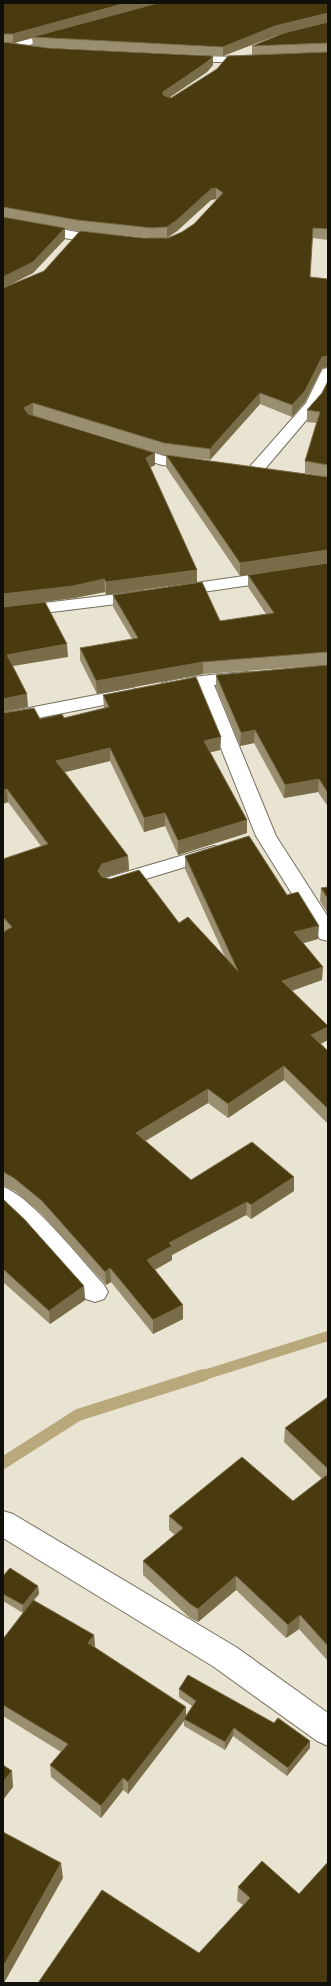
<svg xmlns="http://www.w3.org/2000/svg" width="331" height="1986" font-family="'Noto Sans',sans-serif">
<rect width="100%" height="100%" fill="#e9e3d1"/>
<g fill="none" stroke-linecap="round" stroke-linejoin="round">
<polyline stroke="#b8a87b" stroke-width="10" points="201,1376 328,1336"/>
<polyline stroke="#b8a87b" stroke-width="12" points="3,1463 78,1415 204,1375"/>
<g stroke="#756f5f" stroke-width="2">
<g id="minor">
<polygon points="61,30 65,31 66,33 65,35 8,51 3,48 4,46"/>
<polygon points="184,56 253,57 258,60 253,63 180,61 179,59"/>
<path d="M 3,218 L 77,232 L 105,235 L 111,239 C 105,249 18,229 3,226 Z"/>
<polygon points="328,368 328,388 320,404 259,476 247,476 245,473 247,470 306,403 321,372 323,369"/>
<polygon points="127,444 164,456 201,461 203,464 201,467 195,469 162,465 122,452 119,449 122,446"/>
<polygon points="328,564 328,574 175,596 169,595 166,591 169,587 175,586"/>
<polygon points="143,591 149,592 152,596 149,600 3,618 3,608"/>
<path d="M 247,672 L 253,673 L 256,677 L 253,681 L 214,685 L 276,836 L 328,917 L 328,941 L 320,939 L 256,836 L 197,688 L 168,692 L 162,691 L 159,687 L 162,683 C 190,676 218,674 247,672 Z"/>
<polygon points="132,688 139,690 141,694 139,698 3,725 3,713"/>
<polygon points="214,846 221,848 224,852 221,856 113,889 106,888 103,883 106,878"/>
<path d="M 3,1187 C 30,1195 83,1262 104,1285 L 108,1292 L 104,1299 L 95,1302 L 86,1299 L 27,1233 L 3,1210 Z"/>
<polygon points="3,1511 13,1514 236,1647 328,1713 328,1746 317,1741 214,1667 3,1538"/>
</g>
</g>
<use href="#minor" fill="#fff" fill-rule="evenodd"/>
</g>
<g fill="#998f70" fill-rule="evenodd">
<path d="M 3,3 L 328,3 L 328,240 L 312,238 L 310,277 L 328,279 L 328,367 L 322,368 L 305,402 L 292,417 L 260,404 L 210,460 L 164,455 L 33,415 L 155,453 L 155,465 L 150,467 L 197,570 L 197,582 L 106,595 L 105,592 L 74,598 L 3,607 L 3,217 L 65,228 L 65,239 L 33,273 L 4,288 L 143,238 L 150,238 L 77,231 L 3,217 ZM 328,22 L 252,46 L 252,55 L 171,98 L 170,97 L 207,72 L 213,65 L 36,47 L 223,56 L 275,36 ZM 32,38 L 33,46 L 13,43 ZM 216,199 L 217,200 L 194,224 L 182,232 L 168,238 L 157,238 L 167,238 L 177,231 L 211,200 Z"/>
<polygon points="328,381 328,477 305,473 305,461 316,423 307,422 307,410 322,393"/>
<polygon points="166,455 328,477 328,563 240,576 166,467"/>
<polygon points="328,563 328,807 318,792 284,798 254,743 240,746 216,687 216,675 315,666 203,674 97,694 80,660 80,648 132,639 113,607 113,595 220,621 266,614 248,587 248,575"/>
<polygon points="103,695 221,737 220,750 210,752 247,833 178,855 165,826 144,832 110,761 65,772 128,856 129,870 103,877 179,923 225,957 185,869 185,856 287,895 318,939 303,943 322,980 292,991 328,1040 321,1044 328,1051 328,1124 284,1080 228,1118 208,1103 146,1141 191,1180 294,1177 294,1191 251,1219 246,1215 172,1255 172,1260 155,1270 183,1319 153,1334 111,1282 106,1285 42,1214 15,1191 4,1186 3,1186 3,932 4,931 3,930 3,859 41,846 8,802 3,804 3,713 40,719 64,718 104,708"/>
<polygon points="321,888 328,899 328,914 320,901"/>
<polygon points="3,1199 84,1286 85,1300 50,1324 3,1282"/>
<polygon points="328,1397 328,1661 299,1629 286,1638 236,1590 198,1622 190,1618 143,1575 143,1561 175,1535 169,1530 169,1516 293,1501 322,1479 284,1442 285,1428"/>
<polygon points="3,1576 38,1586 39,1594 34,1600 94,1635 95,1647 186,1716 192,1706 179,1697 179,1689 274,1723 310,1741 310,1748 287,1776 233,1736 225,1750 184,1726 184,1721 128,1794 123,1790 101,1818 51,1777 50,1765 61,1752 3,1716 3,1639 23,1613 3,1601"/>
<polygon points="238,1887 299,1894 328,1983 199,1953 243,1905 237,1901"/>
</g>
<g fill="#796d49">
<polygon points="126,3 158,3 32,37 32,38 13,43 13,34"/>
<polygon points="328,13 328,22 275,36 223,56 223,47 275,26"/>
<polygon points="213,56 213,65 207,72 163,102 163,92"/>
<polygon points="216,188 216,199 211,200 177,231 167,238 167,227 211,189"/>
<polygon points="65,228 65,239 33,273 3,288 3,277"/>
<polygon points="328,356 328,367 322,368 305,402 292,417 292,405 322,357"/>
<polygon points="260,393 260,404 210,460 210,449"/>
<polygon points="33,403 33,415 25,420 24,408"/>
<polygon points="155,453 155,465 146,470 146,458"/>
<polygon points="328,550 328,563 240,576 240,563"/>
<polygon points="197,570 197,582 106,595 106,582"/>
<polygon points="104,579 105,592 74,598 3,607 3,594"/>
<polygon points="67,644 68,657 7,667 7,655"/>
<polygon points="203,662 203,674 97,694 96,681"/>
<polygon points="27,694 28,707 3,712 3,699"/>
<polygon points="255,730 254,743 240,746 241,733"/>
<polygon points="221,737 220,750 204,754 204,741"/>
<polygon points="110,748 110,761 57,774 56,761"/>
<polygon points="319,779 318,792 284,798 285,785"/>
<polygon points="7,789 8,802 3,804 3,790"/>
<polygon points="165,813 165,826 144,832 144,818"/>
<polygon points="247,820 247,833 178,855 178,841"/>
<polygon points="128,856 129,870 103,878 98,871 102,864"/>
<polygon points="319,926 318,939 293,946 294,932"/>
<polygon points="323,967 322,980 282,994 282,981"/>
<polygon points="328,1027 328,1040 310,1048 311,1035"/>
<polygon points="284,1066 284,1080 228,1118 228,1104"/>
<polygon points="208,1089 208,1103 136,1146 136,1133"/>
<polygon points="294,1177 294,1191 251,1219 251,1205"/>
<polygon points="247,1202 246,1215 172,1255 172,1260 147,1274 147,1260 169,1243"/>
<polygon points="110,1268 111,1282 106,1285 105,1272"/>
<polygon points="84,1286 85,1300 50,1324 49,1311"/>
<polygon points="183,1305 183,1319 153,1334 153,1320"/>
<polygon points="236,1576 236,1590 198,1622 198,1609"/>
<polygon points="38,1586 39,1594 23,1613 23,1605"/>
<polygon points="300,1615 299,1629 286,1638 288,1625"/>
<polygon points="94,1635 95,1647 88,1643"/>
<polygon points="186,1707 186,1719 184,1719 184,1721 128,1794 128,1782"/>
<polygon points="234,1728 233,1736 225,1750 225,1742"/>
<polygon points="310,1741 310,1748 287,1776 288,1768"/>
<polygon points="12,1771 13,1787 3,1800 3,1782"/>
<polygon points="123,1778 123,1790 101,1818 101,1806"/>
<polygon points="61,1863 63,1878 4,1983 3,1983 3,1967"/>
</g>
<g fill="#493b0f" stroke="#796d49">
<polygon points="3,3 126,3 13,34 3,34"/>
<polygon points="158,3 328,3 328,13 275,26 223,47 32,37"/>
<polygon points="328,22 328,43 252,46 284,33"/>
<polygon points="3,42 48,48 213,56 207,62 163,92 163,95 171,98 217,69 228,56 328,52 328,229 313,228 310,277 328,279 328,356 322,357 305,391 292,405 260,393 210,449 164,443 33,403 24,408 28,414 155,453 146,458 197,570 106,582 104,579 73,586 3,594 3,288 44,271 80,231 143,238 168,238 182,232 194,224 223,193 216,188 211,189 177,220 167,227 152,228 77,220 3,207"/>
<polygon points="3,217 65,228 33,262 3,277"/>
<polygon points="328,381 328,465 305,461 320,412 307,410 322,393"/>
<polygon points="166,455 328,477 328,550 240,563"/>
<polygon points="328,563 328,652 203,662 96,681 80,648 138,638 113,595 202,582 220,621 274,613 248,575"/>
<polygon points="45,602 67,644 7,655 27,694 3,699 3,607"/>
<polygon points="328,665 328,793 319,779 285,785 255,730 241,733 216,675"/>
<polygon points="196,677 221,737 204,741 247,820 178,841 165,813 144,818 110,748 56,761 128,856 102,864 98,871 102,877 110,879 139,870 179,923 188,917 238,971 185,856 249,836 287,895 298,892 319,926 294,932 323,967 282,981 328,1026 328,1027 311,1035 328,1051 328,1109 284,1066 228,1104 208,1089 136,1133 191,1180 252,1142 294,1177 251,1205 247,1202 169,1243 172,1246 147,1260 183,1305 153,1320 110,1268 105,1272 42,1201 14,1178 3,1172 3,932 12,927 3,917 3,859 48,844 7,789 3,790 3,713 34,708 40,719 62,714 64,718 109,707 103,695"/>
<polygon points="328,887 328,899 321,888"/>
<polygon points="3,1199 25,1220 84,1286 49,1311 3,1269"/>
<polygon points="328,1397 328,1469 285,1428"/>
<polygon points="242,1457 293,1501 328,1474 328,1646 300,1615 288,1625 236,1576 198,1609 190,1604 143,1561 183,1528 169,1516"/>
<polygon points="10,1568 38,1586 23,1605 3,1594 3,1576"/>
<polygon points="33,1600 94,1635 88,1643 186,1707 128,1782 123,1778 101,1806 50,1765 68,1744 3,1705 3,1639"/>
<polygon points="188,1675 274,1723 278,1718 310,1741 288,1768 234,1728 225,1742 184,1719 196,1701 179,1689"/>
<polygon points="3,1765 12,1771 3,1782"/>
<polygon points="3,1832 61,1863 3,1967"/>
<polygon points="262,1861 299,1894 328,1862 328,1983 38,1983 102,1890 199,1953 250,1898 238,1887"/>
</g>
<rect width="331" height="1986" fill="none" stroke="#110f09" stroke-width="8"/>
</svg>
